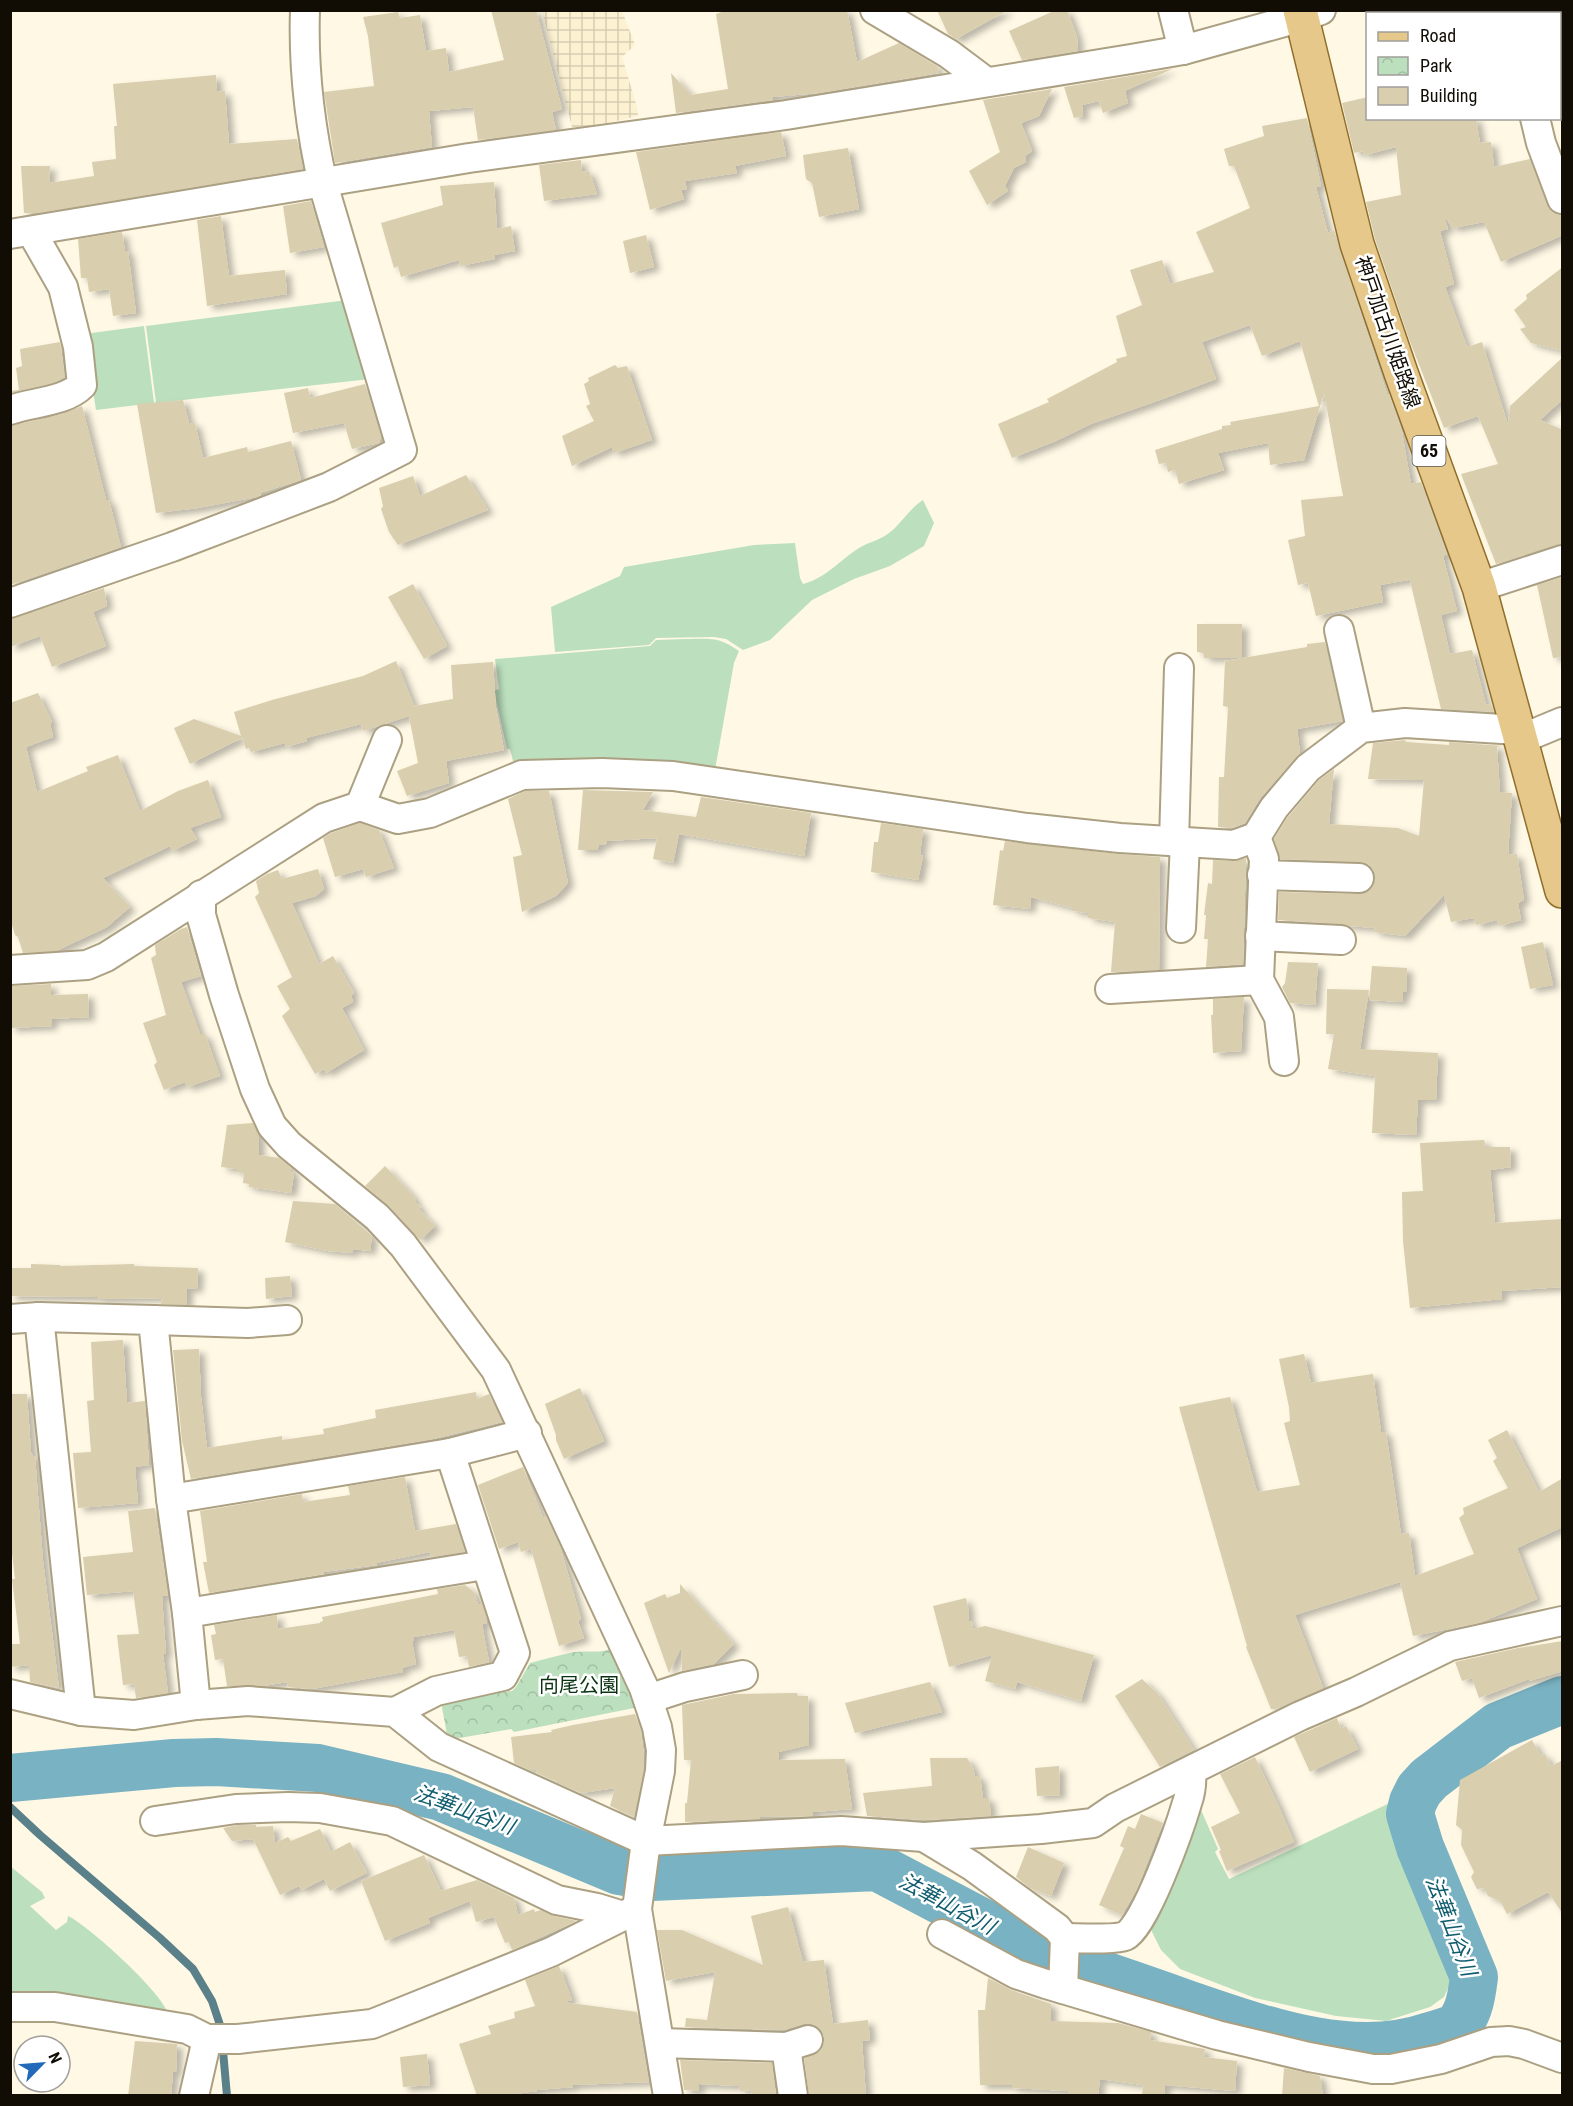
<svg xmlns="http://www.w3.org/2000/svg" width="1573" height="2106" font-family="'Roboto Condensed','Noto Sans JP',sans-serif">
<defs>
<pattern id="industrial-grid" width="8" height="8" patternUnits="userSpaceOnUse" patternTransform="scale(1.5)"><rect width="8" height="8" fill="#fcf1d1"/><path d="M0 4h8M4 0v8" fill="none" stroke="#d7cdb2"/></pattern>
<pattern id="park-crowns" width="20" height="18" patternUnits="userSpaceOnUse" patternTransform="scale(1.5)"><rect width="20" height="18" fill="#bce0be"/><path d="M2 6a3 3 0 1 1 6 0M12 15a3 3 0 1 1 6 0" fill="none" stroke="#a1bfa2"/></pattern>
<filter id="shadow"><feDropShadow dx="6" dy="4" stdDeviation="3" flood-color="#0004"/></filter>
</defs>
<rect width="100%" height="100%" fill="#fff8e5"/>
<polygon fill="url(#industrial-grid)" points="542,11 622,11 635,45 622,57 637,107 638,116 573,131"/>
<g fill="#bce0be">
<polygon points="347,300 370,379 156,403 146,326"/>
<polygon points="144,326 154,403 96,410 84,334"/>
<path d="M 923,500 L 934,523 L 924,546 L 890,566 L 854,579 L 812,600 L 770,640 L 743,650 L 726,639 L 714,637 L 656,638 L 649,645 L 555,652 L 551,607 L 620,576 L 624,567 L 754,545 L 795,543 L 800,578 L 803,584 C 826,578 840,560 859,548 C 869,542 880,540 889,533 C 902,523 909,509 923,500 Z"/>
<path d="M 685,639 C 710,639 718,636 739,651 L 734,663 L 715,770 L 515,769 L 510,749 L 507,749 L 494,691 L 499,689 L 495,659 L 650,646 L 656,640 Z"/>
<polygon points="1195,1796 1218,1849 1215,1852 1229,1879 1394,1801 1405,1826 1429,1896 1444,1926 1450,1950 1453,1977 1444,1997 1430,2007 1386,2021 1336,2016 1255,1998 1180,1969 1161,1950 1152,1932 1148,1917"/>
<path d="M 10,1866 L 42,1892 L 45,1898 L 30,1906 L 56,1930 L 67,1922 L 68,1916 C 88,1925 164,1994 168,2014 L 11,2005 Z"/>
</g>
<path fill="url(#park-crowns)" d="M 613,1648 L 639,1707 L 514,1732 L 511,1729 L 448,1740 L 441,1702 L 512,1691 L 516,1687 L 530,1663 C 545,1659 559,1655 574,1652 C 588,1650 600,1654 613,1648 Z"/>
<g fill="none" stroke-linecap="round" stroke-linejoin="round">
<polyline stroke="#5a8089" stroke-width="8" points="10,1807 40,1835 160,1938 193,1969 212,2001 221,2028 227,2096"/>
<path stroke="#79b2c2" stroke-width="48" d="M 10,1778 L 174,1763 L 216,1762 L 318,1768 L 441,1797 L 619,1871 L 652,1877 L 877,1867 L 1056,1961 L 1074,1965 C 1113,1978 1151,1991 1190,2005 C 1264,2030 1352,2063 1430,2036 C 1438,2033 1453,2031 1459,2024 C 1470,2011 1472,1992 1474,1977 L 1420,1847 L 1410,1814 L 1413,1802 L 1419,1790 L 1429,1779 L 1498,1726 L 1562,1700"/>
</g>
<g fill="#d9ceae" filter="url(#shadow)">
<polygon points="491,10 536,10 562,109 552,112 556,130 478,140 473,107 429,111 432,147 335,163 324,92 374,86 368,36 363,17 398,12 400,18 420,15 426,51 446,48 449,72 504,60"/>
<polygon points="727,10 847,10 857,62 899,43 938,67 939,73 819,93 773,97 773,100 676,113 671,73 691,95 728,89 716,14"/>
<polygon points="937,10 1008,10 956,39 948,34"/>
<polygon points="1056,10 1067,10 1077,37 1078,51 1022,60 1009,31"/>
<polygon points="1172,69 1125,91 1128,103 1103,113 1099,101 1082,105 1083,116 1074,118 1064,87"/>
<polygon points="216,75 217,92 225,91 229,144 297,139 303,169 38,213 24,213 21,166 50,166 49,183 94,176 92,162 116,159 114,126 117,126 113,84"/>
<polygon points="1052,89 1039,116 1021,123 1032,151 1025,156 1026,162 1014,168 1005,186 1008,191 987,205 969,171 1000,152 983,100"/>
<polygon points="1368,97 1368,118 1476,118 1480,143 1491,142 1494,167 1530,159 1547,205 1552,212 1563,215 1563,235 1501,262 1484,222 1453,228 1444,216 1448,229 1440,231 1454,284 1445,287 1467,347 1482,342 1508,425 1510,406 1563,357 1563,399 1540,420 1563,430 1563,544 1496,564 1461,474 1498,464 1478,416 1444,428 1409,339 1375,239 1366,202 1401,195 1396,147 1365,155 1363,151 1354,153 1342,103"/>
<polygon points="1307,118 1321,186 1316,187 1328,233 1334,230 1387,394 1389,394 1402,432 1411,484 1421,482 1446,552 1447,554 1443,556 1457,611 1441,615 1450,654 1472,650 1486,705 1491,704 1494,712 1441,709 1409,577 1408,580 1380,585 1383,602 1316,616 1308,583 1298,585 1288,540 1305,536 1301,500 1343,496 1324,393 1304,460 1270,465 1268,443 1218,453 1224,470 1179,484 1175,470 1168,472 1166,463 1159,464 1155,450 1222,429 1222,426 1231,425 1230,422 1319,406 1300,341 1262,356 1250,325 1202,342 1216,379 1160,400 1091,424 1056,441 1012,458 998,424 1049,402 1047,399 1117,362 1116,359 1127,356 1116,316 1142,305 1130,270 1162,260 1170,284 1214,272 1196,232 1250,208 1234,166 1229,166 1224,149 1264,136 1262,126"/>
<polygon points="781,132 786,156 735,166 737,173 685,181 687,189 681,190 684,199 650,210 636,152"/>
<polygon points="848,148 859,209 819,217 812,183 806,179 803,155"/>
<polygon points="581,160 582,172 589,171 597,194 544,201 539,165"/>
<polygon points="494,182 497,229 511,226 515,251 494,255 495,259 460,266 459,260 401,277 398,266 394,268 381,223 443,205 440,186"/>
<polygon points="311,201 324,247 290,253 283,206"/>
<polygon points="221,216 229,276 285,270 287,294 207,306 197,220"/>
<polygon points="122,232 125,251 128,251 136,313 113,316 109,289 89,292 87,278 81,278 78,239"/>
<polygon points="646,235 654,267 630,273 623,241"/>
<polygon points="1563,267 1563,351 1531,343 1520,329 1526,327 1514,310 1527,299 1526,295"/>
<polygon points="60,342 65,377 53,383 10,393 10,391 19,390 16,368 22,366 20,349"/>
<polygon points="615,365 618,368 627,366 652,440 614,453 612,447 572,466 562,436 594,421 586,406 590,404 584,384 589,381 588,378"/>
<polygon points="365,384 381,436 379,443 352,449 344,423 293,433 284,393 308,388 310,398"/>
<polygon points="183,400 189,423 195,423 203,458 247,447 248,452 291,441 301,480 260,493 261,495 257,497 198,508 156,513 137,404"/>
<polygon points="82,406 106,500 109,500 121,547 10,585 10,426 62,414"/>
<polygon points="466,475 488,510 398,545 389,532 381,509 383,506 379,488 413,476 420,496"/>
<polygon points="1563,577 1563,657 1553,658 1537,585"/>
<polygon points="413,584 447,646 424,659 388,597"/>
<polygon points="104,588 107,606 93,612 106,646 52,667 40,636 10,647 10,619"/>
<polygon points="1197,624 1242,624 1242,658 1204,658 1204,653 1197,652"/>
<polygon points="1325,642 1343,721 1297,729 1300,753 1261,797 1245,823 1232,828 1218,827 1219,777 1224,777 1228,707 1223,706 1225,661 1307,647 1307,644"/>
<polygon points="396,661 414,706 453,699 451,665 493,662 496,708 504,750 446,761 449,783 407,796 397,771 418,763 409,716 363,731 361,724 306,738 307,741 286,747 285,743 251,752 249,748 246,749 242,738 190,764 174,728 194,719 241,736 234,712 272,700 363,676"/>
<polygon points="38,693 52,722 50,723 53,737 26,747 37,792 88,771 86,767 118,755 140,811 178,791 208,780 221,817 190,828 197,839 172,851 170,846 103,878 130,907 107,927 56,951 23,953 18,937 15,935 10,918 10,703"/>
<polygon points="1405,740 1406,742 1449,745 1449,742 1503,746 1497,747 1500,792 1512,793 1508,855 1517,854 1524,900 1518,903 1521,920 1499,926 1497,920 1476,925 1474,918 1451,922 1444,895 1405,936 1374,932 1375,928 1350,926 1342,924 1278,920 1279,892 1358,894 1367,892 1373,886 1375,878 1373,870 1368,864 1360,862 1280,859 1274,839 1287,818 1319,780 1334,769 1329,824 1398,828 1419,836 1424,780 1368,779 1373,743"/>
<polygon points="583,790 653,792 643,810 696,817 701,797 811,813 804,856 679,834 673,863 653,859 657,838 607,841 606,844 599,845 597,850 578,850"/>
<polygon points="525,791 549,791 568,883 556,896 522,912 513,857 522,855 508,799"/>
<polygon points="360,823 379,830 394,868 366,877 363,869 335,877 323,838 331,833"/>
<polygon points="881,823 923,829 920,855 923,856 918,880 871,872 874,842 878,842"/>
<polygon points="1005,841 1118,854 1160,857 1159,970 1111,972 1115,922 1088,918 1088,913 1073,911 1073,908 1031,897 1030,909 993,905 1000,850 1003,851"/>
<polygon points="1246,858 1243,964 1206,967 1208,939 1204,939 1206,915 1204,915 1208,883 1212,884 1213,860 1233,861"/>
<polygon points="318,869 324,889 316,896 292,903 319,964 333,956 354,993 351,995 353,1002 342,1008 364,1050 326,1073 324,1069 315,1074 282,1016 290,1009 277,986 292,977 255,897 259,893 256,881 267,874 278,870 282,879"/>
<polygon points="187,927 201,976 181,982 200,1034 205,1034 220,1076 187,1087 185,1082 164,1090 154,1065 157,1062 143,1023 166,1015 151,958 156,955 155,945 181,929"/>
<polygon points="1543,942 1553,985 1530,989 1521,947"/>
<polygon points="1288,962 1318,963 1315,1005 1290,1003 1282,987 1285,983"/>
<polygon points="1372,966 1407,968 1406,992 1403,992 1402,1002 1369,1000"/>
<polygon points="51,984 51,995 88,994 89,1017 51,1019 52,1026 10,1028 10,986"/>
<polygon points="1327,989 1369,990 1360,1049 1438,1053 1436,1100 1418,1100 1416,1135 1372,1133 1375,1076 1328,1069 1334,1034 1326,1034"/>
<polygon points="1244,997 1241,1051 1213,1053 1211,1015 1213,1015 1213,999"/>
<polygon points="253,1123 259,1135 259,1155 279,1158 291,1168 291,1172 294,1173 291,1193 249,1187 249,1184 243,1183 244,1173 237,1172 237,1169 221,1167 227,1125"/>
<polygon points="1484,1140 1486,1147 1510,1147 1511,1167 1490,1170 1495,1223 1563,1219 1563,1287 1501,1291 1502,1299 1410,1308 1403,1241 1402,1192 1423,1191 1420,1143"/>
<polygon points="385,1166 409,1191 416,1200 414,1202 421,1207 419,1209 435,1226 420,1240 389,1206 365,1186"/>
<polygon points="293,1201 335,1204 372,1236 370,1251 353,1249 353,1253 328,1251 285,1242"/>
<polygon points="31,1264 60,1265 60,1266 134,1264 134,1266 198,1268 197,1289 187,1288 187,1305 161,1304 162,1298 99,1299 98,1297 10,1296 10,1268 31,1268"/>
<polygon points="290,1276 292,1296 266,1299 265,1278"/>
<polygon points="123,1340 127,1403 145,1401 149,1465 135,1467 138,1503 78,1508 73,1453 91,1452 87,1401 94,1400 91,1342"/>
<polygon points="199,1349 201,1397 207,1448 282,1436 282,1440 324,1434 323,1429 376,1418 375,1410 476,1392 477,1399 489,1394 502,1422 433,1439 191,1479 182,1441 173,1350"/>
<polygon points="1304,1354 1311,1383 1373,1374 1381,1432 1386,1432 1401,1534 1409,1533 1415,1576 1474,1554 1459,1518 1464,1514 1463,1508 1508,1488 1493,1461 1497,1458 1488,1440 1507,1430 1539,1492 1563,1478 1563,1527 1517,1548 1537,1599 1479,1623 1413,1636 1400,1582 1295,1615 1323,1688 1276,1709 1271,1709 1246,1647 1247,1646 1179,1407 1230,1397 1257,1492 1300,1485 1284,1423 1290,1421 1289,1407 1279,1359"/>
<polygon points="580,1388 604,1441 564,1459 556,1440 556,1435 545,1404"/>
<polygon points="10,1394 27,1394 31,1452 33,1456 35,1456 43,1561 59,1688 30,1682 29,1665 10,1667 10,1644 20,1644 12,1579 15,1579 10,1536"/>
<polygon points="523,1467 543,1518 546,1517 560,1546 581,1619 578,1621 584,1638 559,1646 531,1549 521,1552 518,1542 499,1549 478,1485"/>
<polygon points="405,1477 415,1531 456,1524 465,1552 431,1557 430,1552 376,1563 377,1565 323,1572 324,1574 209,1593 203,1562 207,1562 200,1511 302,1494 303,1502 350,1495 348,1486"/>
<polygon points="155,1508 168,1595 162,1596 166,1654 163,1654 168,1693 136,1698 134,1684 123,1685 117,1635 139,1634 133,1591 87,1595 83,1557 133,1552 128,1511"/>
<polygon points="680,1584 734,1644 714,1664 682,1671 681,1648 669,1673 644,1603 665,1594 667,1598 680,1593"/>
<polygon points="465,1585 474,1592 478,1604 482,1604 487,1619 487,1623 482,1624 489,1662 469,1667 467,1656 459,1657 454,1630 414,1637 414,1641 412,1641 416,1664 402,1668 403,1672 312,1689 288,1687 287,1682 263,1686 227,1686 223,1659 215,1660 211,1635 216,1634 214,1625 277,1615 278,1629 320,1623 320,1622 323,1621 322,1617 438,1594 437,1589"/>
<polygon points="966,1598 969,1612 968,1621 972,1622 973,1629 985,1626 1094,1655 1081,1701 1017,1682 1015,1689 985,1681 992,1655 949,1667 933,1606"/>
<polygon points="1563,1641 1563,1671 1529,1681 1529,1679 1479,1698 1472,1678 1462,1681 1455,1662 1518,1648"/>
<polygon points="1142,1679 1158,1694 1194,1750 1160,1767 1115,1696"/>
<polygon points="930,1682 942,1712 855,1733 845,1703"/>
<polygon points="797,1693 798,1696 808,1696 809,1745 778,1752 779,1760 845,1759 852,1809 813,1812 813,1816 760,1817 760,1819 685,1822 685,1803 687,1803 691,1760 684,1760 682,1705 734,1694"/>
<polygon points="635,1714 641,1731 644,1756 644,1769 634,1817 610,1806 615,1788 581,1793 562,1785 561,1782 557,1782 537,1773 536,1770 530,1770 514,1763 511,1737 552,1732 551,1730 573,1725"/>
<polygon points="1337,1718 1341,1729 1346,1726 1358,1749 1310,1772 1294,1737"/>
<polygon points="1532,1740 1541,1756 1545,1754 1551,1766 1563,1760 1563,1914 1548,1892 1507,1914 1500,1901 1488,1896 1484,1888 1477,1889 1471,1877 1474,1872 1461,1845 1462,1830 1456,1825 1460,1780"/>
<polygon points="1255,1757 1278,1805 1294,1842 1227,1871 1219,1851 1221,1850 1211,1827 1240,1813 1220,1774"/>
<polygon points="930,1758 967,1758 973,1768 975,1776 980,1776 983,1798 989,1798 991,1816 924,1820 867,1816 863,1793 932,1786"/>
<polygon points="1059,1766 1060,1795 1037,1796 1035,1768"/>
<polygon points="1141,1814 1163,1823 1137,1889 1122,1915 1099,1905 1124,1848 1120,1846 1128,1826 1135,1829"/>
<polygon points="238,1825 256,1825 256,1827 273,1826 275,1843 288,1837 291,1841 320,1829 331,1852 350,1842 367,1873 330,1891 324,1879 302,1890 299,1886 280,1895 253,1839 232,1841 223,1828"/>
<polygon points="1028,1847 1064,1863 1051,1896 1030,1888 1016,1877"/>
<polygon points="424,1855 441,1891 477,1880 514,1898 518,1915 534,1909 535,1912 541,1910 554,1916 577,1921 512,1950 509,1942 505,1943 494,1917 476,1922 470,1901 428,1918 430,1923 385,1941 361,1881"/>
<polygon points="788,1907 803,1962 824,1960 833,2024 868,2020 870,2040 862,2041 866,2096 809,2096 804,2058 820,2051 824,2043 824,2036 819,2028 812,2024 803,2024 784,2030 685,2027 686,2018 707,2020 715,1972 666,1981 657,1930 682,1930 763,1965 751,1916"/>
<polygon points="559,1966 572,2000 563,2002 637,2012 649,2082 573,2085 573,2087 537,2090 537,2091 514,2094 514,2096 477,2096 459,2044 491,2034 488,2026 515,2018 514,2012 535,2006 525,1980"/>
<polygon points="988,1978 1011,1990 1051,2004 1051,2021 1118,2023 1151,2032 1150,2040 1205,2049 1204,2057 1237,2061 1235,2091 1165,2085 1164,2096 1142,2096 1143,2085 1100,2079 1098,2096 1068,2096 1068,2091 1012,2088 1012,2085 980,2085 978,2010 985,2010"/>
<polygon points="135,2041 177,2044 176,2072 173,2072 171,2096 128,2096"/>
<polygon points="427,2054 430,2085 403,2087 400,2057"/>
<polygon points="680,2060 772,2063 776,2096 752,2096 751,2090 740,2091 739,2086 699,2084 699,2091 684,2090"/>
<polygon points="1284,2068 1320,2076 1323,2096 1282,2096"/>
</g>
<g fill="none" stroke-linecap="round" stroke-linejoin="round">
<g stroke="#aca083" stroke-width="32">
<g id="minor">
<polyline points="875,10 949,54 985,81"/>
<polyline points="1173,10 1183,50"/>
<polyline points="1513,14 1515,10"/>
<polyline points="1535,118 1541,143 1562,199"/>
<polyline points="10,234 469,158 786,115 1131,59 1183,50 1302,17 1321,10"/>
<path d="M 10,410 C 33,402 65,402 82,385 L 78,347 L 63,287 L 31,231"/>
<polyline points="1479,587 1562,560"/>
<path d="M 10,603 L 172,547 L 329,487 L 402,450 L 323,184 C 310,127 303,69 305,10"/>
<polyline points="1339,630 1361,728"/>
<polyline points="1521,739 1562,722"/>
<polyline points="360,806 387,740"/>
<polyline points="1256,837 1264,859 1259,980 1279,1017 1284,1061"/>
<polyline points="1174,842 1179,668"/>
<polyline points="1262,875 1359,878"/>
<polyline points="201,895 201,915 224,995 255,1089 272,1126 289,1145 377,1217 403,1245 496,1370 644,1688 657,1727 661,1750 660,1771 646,1841 637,1909 668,2096"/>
<polyline points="1181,928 1185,843"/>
<polyline points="1260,936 1341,940"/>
<polyline points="10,970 87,965 106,957 324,818 360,806 398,819 430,813 522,775 602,773 673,776 1027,828 1120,838 1234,845 1256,837 1274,808 1308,768 1361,728 1405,723 1518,730"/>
<polyline points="1110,989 1259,980"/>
<polyline points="39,1317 81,1711"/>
<polyline points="10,1319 39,1317 153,1320 171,1499 187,1613 196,1705"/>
<polyline points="153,1320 248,1323 287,1320"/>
<polyline points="171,1499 450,1453 527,1433"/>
<polyline points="187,1613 485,1565"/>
<polyline points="10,1694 81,1711 134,1715 196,1705 248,1701 395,1712 439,1747 646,1841 841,1831 924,1837 1041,1829 1093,1823 1115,1808 1300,1716 1356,1692 1450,1646 1562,1621"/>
<polyline points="648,1699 685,1687 743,1675"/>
<polyline points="395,1712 436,1691 503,1676 515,1653 450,1453"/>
<polyline points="155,1821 236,1809 288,1807 320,1808 392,1821 557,1900 597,1908 623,1916"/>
<polyline points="924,1837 972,1866 1057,1928 1065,1938 1063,1989"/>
<polyline points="942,1934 1016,1974 1046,1984 1217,2035 1309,2057 1373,2069 1391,2069 1441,2059 1491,2042 1509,2041 1524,2044 1562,2058"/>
<path d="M 1065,1938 C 1078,1938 1115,1940 1125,1936 C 1145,1927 1180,1827 1187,1803 C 1191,1792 1192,1782 1191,1771"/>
<polyline points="10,2007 55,2007 187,2029 207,2039 238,2039 372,2024 551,1952 637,1909"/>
<polyline points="660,2043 786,2047 808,2040"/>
<polyline points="786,2047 793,2096"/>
<polyline points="194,2096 207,2039"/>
</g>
</g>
<g stroke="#906f2a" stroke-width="36">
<polyline id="major" points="1300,10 1357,244 1401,373 1479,587 1562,891"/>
</g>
<use href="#minor" stroke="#fff" stroke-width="28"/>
<use href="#major" stroke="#e6c88b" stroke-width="33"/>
</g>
<g text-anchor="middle" stroke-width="5" stroke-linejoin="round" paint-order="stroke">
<rect fill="#fff" stroke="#58564f" stroke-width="1.5" x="1412.5" y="436" width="33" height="30" rx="4.5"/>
<g font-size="18" font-weight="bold" fill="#110d04">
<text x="1429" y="457">65</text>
</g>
<g font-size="20" fill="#110d04" stroke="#fff">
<text transform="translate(1388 332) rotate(71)" y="7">神戸加古川姫路線</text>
</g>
<g font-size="20" fill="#093311" stroke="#fff">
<text x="579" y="1692">向尾公園</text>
</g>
<g font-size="21" font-style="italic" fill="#0f5d6e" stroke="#fff">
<text transform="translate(464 1810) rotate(20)" y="7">法華山谷川</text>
<text transform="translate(947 1904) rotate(28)" y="7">法華山谷川</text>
<text transform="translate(1451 1926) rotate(69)" y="7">法華山谷川</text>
</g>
</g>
<rect width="1573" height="2106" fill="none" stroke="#110d04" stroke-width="24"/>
<rect x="1366" y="12" width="195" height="108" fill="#ffffff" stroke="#a09e9b" stroke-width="1.5"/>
<rect x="1378" y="32" width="30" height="9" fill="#e6c88b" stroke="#a09e9b" stroke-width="1.5"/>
<text x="1420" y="42" font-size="18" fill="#110d04">Road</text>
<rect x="1378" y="57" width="30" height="18" fill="url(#park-crowns)" stroke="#a09e9b" stroke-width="1.5"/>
<text x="1420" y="72" font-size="18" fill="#110d04">Park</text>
<rect x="1378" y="87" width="30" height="18" fill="#d9ceae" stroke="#a09e9b" stroke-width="1.5"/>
<text x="1420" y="102" font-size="18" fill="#110d04">Building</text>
<g transform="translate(42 2064) rotate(65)"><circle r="28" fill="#ffffff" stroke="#a09e9b" stroke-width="1.5"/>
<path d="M0-4.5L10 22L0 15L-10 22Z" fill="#2369ba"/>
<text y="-9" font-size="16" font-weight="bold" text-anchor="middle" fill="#110d04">N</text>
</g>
</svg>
